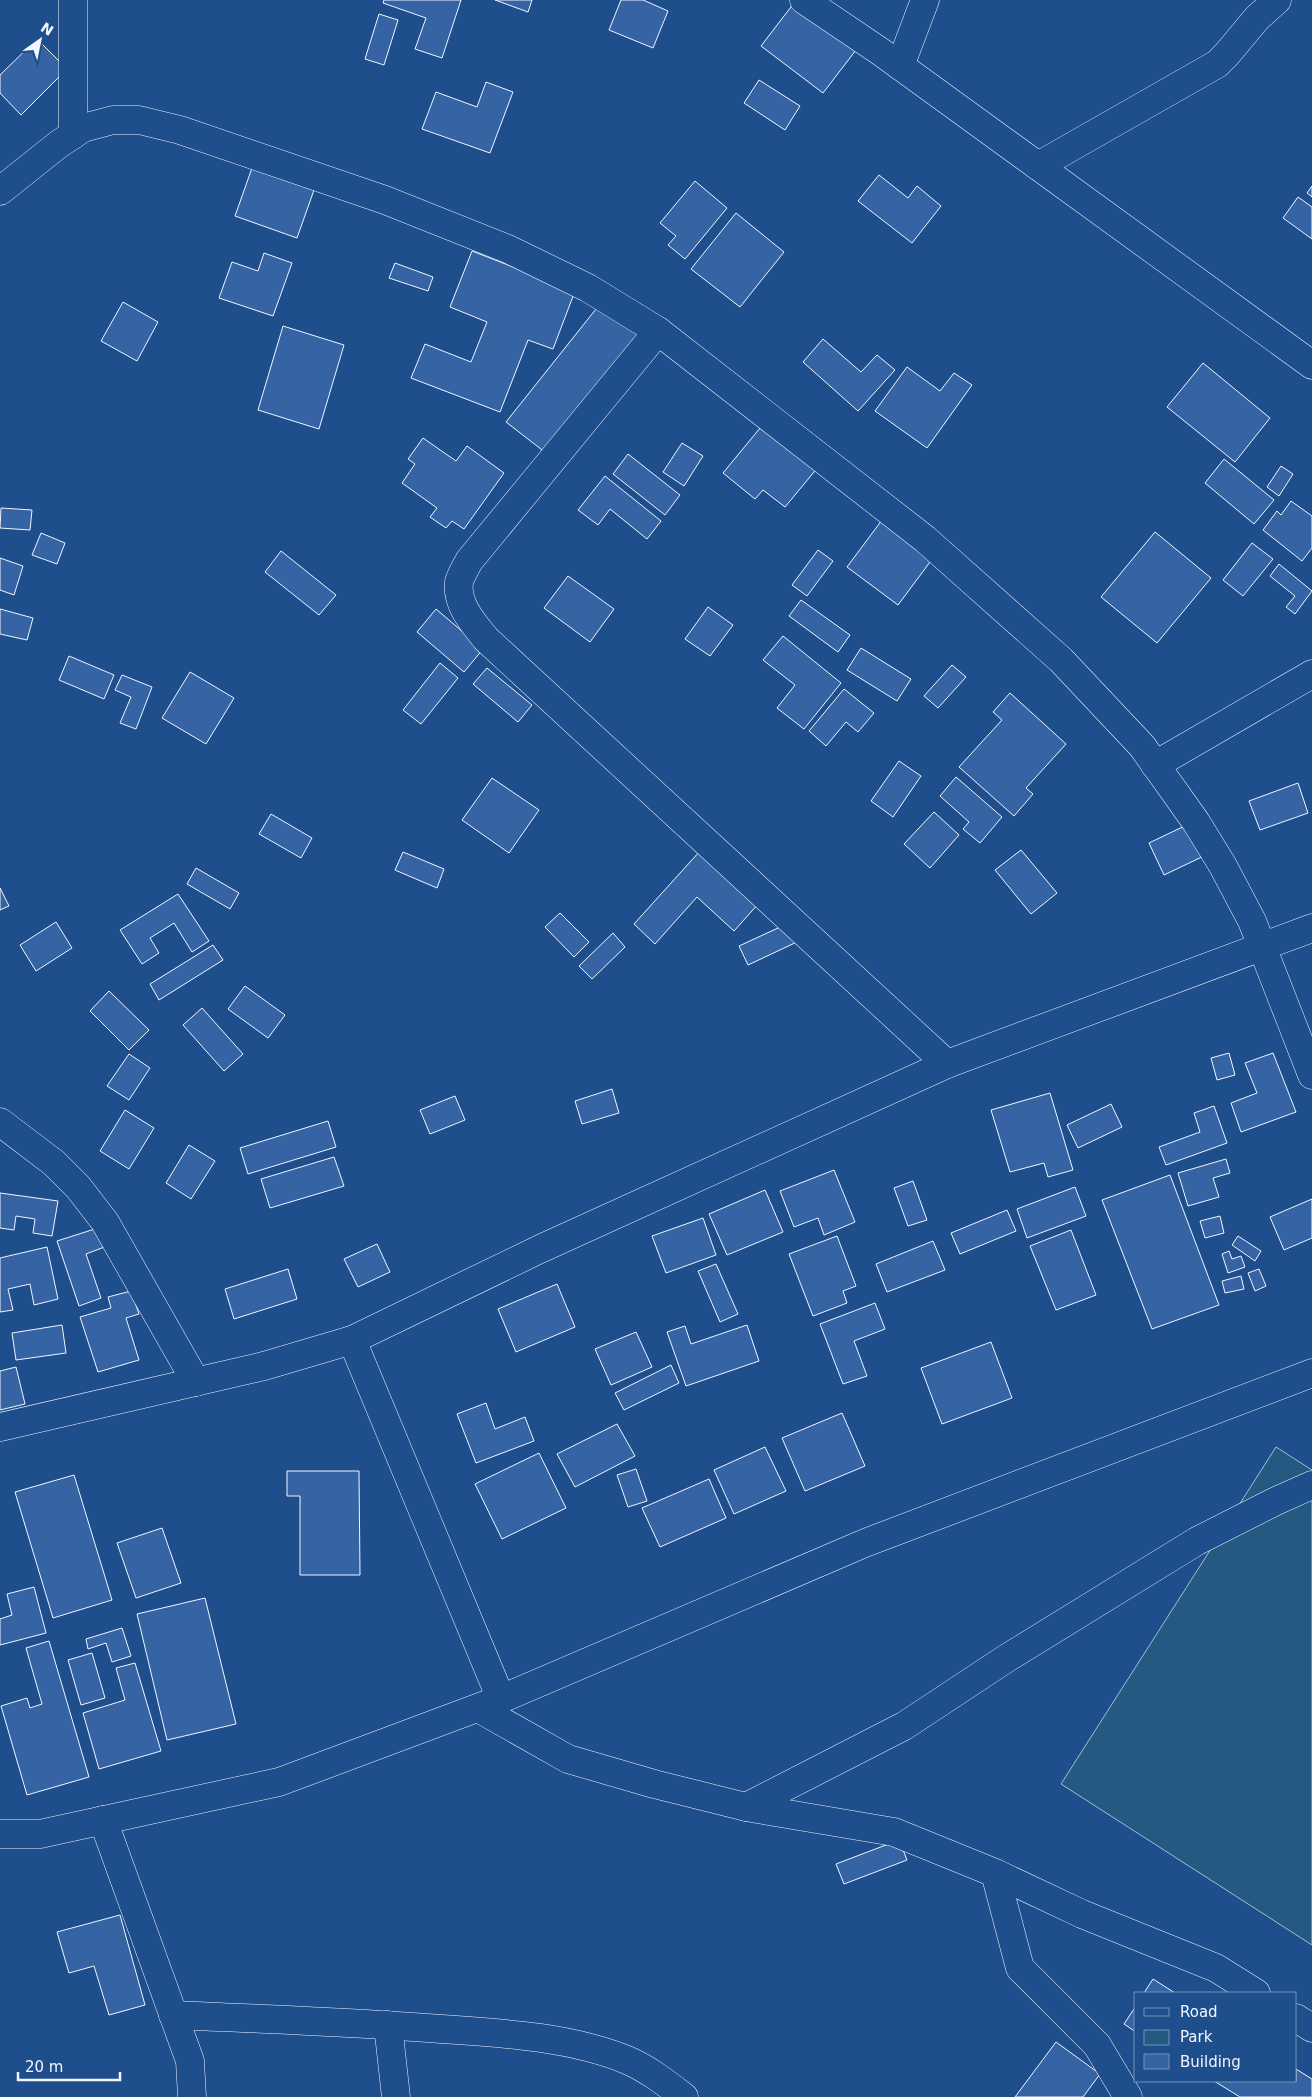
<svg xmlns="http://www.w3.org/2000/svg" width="1312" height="2097" font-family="'DejaVu Sans',sans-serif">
<rect width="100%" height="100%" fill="#1f4e8c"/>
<polygon fill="#245a82" stroke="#a8bbd7" points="1276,1447 1312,1470 1312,1945 1061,1784"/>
<g fill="#3563a3" stroke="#f2f6ff">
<polygon points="384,0 461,0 442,58 415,49 426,18 383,3"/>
<polygon points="495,0 532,0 528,12"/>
<polygon points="621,0 643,0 668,11 653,48 609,30"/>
<polygon points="794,3 856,50 823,93 761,46"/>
<polygon points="379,14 398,20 384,65 365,59"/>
<polygon points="37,39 67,69 21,115 0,93 0,75"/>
<polygon points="759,80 800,106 785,130 744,103"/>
<polygon points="486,82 513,92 490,153 422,129 436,92 477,107"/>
<polygon points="252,168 314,190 297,238 235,216"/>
<polygon points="879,175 908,198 917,186 941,206 912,243 858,201"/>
<polygon points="695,181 727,208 685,259 668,245 676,236 660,223"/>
<polygon points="1312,186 1312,197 1307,193"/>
<polygon points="1298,197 1312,207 1312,239 1283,218"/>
<polygon points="736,213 784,252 740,307 691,269"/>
<polygon points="472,251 575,291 553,349 528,340 500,412 411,378 425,344 471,362 487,322 450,307"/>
<polygon points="264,253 292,263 273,316 219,298 232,262 258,271"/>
<polygon points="395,263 433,277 428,291 389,278"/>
<polygon points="123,302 158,322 137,361 101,341"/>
<polygon points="600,304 639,336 546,453 506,422"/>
<polygon points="283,326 344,345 319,429 258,410"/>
<polygon points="823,339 861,372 877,355 895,370 858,411 803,362"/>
<polygon points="1203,363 1270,418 1235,462 1167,407"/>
<polygon points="907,367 940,391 954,373 972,385 927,448 875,411"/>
<polygon points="765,422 819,466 785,507 763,490 755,499 723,473"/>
<polygon points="423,438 456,461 467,446 504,473 464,529 452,521 446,528 430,517 437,508 402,483 415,464 408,459"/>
<polygon points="682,443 703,456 684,486 663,472"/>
<polygon points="628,454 680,495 665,515 613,474"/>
<polygon points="1224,459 1274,500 1254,524 1205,483"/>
<polygon points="1281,466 1293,474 1279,496 1267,487"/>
<polygon points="605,476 661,521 647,539 610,509 598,525 578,510"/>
<polygon points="1291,501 1312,516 1312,548 1302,561 1263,530 1277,511 1281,515"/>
<polygon points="1,508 32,510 30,530 0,528"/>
<polygon points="882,520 933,558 898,605 847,567"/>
<polygon points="1155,532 1211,578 1157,643 1101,597"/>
<polygon points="41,533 65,543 57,564 32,555"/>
<polygon points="1252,543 1273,559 1243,596 1223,580"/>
<polygon points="818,550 833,561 807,596 792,585"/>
<polygon points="281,551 336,595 319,615 265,572"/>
<polygon points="0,558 23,566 14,595 0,590"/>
<polygon points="1279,564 1312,591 1295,614 1286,607 1295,596 1270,576"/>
<polygon points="568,576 614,609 590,642 544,608"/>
<polygon points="801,600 850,635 838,652 789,616"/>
<polygon points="708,607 733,625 710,656 685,639"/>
<polygon points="0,609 33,618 27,640 0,634"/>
<polygon points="436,609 483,649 464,672 417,632"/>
<polygon points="783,636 841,683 804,729 777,708 795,685 763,660"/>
<polygon points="861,648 911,679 897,701 847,670"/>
<polygon points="69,656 114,675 104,699 59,680"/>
<polygon points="440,663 458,678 421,724 403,710"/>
<polygon points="952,665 966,677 938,708 924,696"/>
<polygon points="487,668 532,705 518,722 473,684"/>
<polygon points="190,672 234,698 206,744 162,718"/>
<polygon points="122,675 152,687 136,729 120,723 131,697 115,690"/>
<polygon points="844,689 874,713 858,732 846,722 826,746 809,731"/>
<polygon points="1010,693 1066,744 1026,788 1033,794 1014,816 959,767 1002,720 993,712"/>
<polygon points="899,761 921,776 893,817 871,801"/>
<polygon points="956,777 1002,817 980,843 963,829 969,822 940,796"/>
<polygon points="492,778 539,810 509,853 462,820"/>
<polygon points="1298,783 1308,813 1260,830 1249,801"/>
<polygon points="934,812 959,835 930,868 904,844"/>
<polygon points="271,814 312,838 301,858 259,834"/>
<polygon points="1193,822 1208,854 1164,875 1149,843"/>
<polygon points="1021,850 1057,893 1031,914 995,870"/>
<polygon points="700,851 759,903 734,931 697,897 655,944 634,924"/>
<polygon points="403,852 444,869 437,888 395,870"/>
<polygon points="196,868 239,893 230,909 187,884"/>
<polygon points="0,888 9,906 0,910"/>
<polygon points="178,894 209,941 192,952 174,923 150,938 159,953 142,964 120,930"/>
<polygon points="560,913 589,942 574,957 545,927"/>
<polygon points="56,922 72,948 36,971 20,945"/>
<polygon points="791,922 799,941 748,965 739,946"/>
<polygon points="613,933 625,947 592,979 579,966"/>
<polygon points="213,945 223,960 159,1000 150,984"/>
<polygon points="245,986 285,1015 268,1038 228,1009"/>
<polygon points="109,991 149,1030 129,1050 90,1011"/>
<polygon points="202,1008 243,1054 224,1071 183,1025"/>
<polygon points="1229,1053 1235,1075 1217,1080 1211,1058"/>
<polygon points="1273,1053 1296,1112 1241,1132 1231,1103 1257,1093 1245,1063"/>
<polygon points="129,1054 150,1068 129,1100 107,1086"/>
<polygon points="612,1089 619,1113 582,1124 575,1101"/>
<polygon points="1050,1093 1073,1170 1048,1177 1044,1163 1010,1172 991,1110"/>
<polygon points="455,1096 465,1120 430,1134 420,1110"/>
<polygon points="1111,1104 1122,1127 1078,1148 1067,1125"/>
<polygon points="1214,1106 1227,1143 1166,1165 1159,1147 1200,1132 1194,1113"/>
<polygon points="125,1110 154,1128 129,1169 100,1151"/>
<polygon points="328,1121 336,1147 248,1174 240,1148"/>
<polygon points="189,1145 215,1161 191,1199 166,1183"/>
<polygon points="334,1157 344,1186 270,1208 261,1179"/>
<polygon points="1226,1159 1230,1173 1213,1178 1219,1197 1188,1206 1178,1173"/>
<polygon points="834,1170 855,1222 824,1235 818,1218 794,1227 780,1191"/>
<polygon points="1170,1175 1219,1305 1152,1329 1102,1200"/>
<polygon points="913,1181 927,1220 908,1226 894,1188"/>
<polygon points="1075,1187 1086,1216 1027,1238 1017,1209"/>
<polygon points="765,1190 783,1232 727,1255 709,1214"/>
<polygon points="0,1193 58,1201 52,1236 33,1233 35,1219 16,1216 14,1230 0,1228"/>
<polygon points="1312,1199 1312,1238 1284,1250 1270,1217"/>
<polygon points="1007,1210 1016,1231 960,1254 951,1233"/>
<polygon points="1220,1216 1224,1233 1205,1238 1200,1221"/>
<polygon points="703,1218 716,1255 666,1273 652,1236"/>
<polygon points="101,1227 107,1246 86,1254 101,1298 79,1306 57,1241"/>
<polygon points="1071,1230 1096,1295 1056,1310 1030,1246"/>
<polygon points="837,1236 856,1286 843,1291 847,1303 813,1316 789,1254"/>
<polygon points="1238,1236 1261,1251 1255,1261 1232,1245"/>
<polygon points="933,1241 945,1270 887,1292 876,1264"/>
<polygon points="377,1244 390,1272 358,1287 344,1259"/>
<polygon points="47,1247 58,1299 34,1305 30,1284 8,1289 13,1310 0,1312 0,1258"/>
<polygon points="1229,1251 1232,1259 1241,1256 1245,1267 1228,1273 1222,1254"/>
<polygon points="716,1264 738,1314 720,1322 698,1271"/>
<polygon points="288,1269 297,1299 234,1319 225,1289"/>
<polygon points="1259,1269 1266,1286 1255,1291 1248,1273"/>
<polygon points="1241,1276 1244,1289 1225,1293 1222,1281"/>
<polygon points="557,1284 575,1327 516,1352 498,1309"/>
<polygon points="131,1291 139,1314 126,1318 139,1360 98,1372 80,1317 111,1308 108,1297"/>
<polygon points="875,1303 885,1329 854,1341 867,1376 843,1384 820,1324"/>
<polygon points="62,1325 66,1353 16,1360 12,1333"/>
<polygon points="747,1325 759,1361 686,1386 667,1332 685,1326 691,1344"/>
<polygon points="636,1332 652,1367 611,1385 595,1349"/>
<polygon points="991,1342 1012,1398 942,1424 921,1368"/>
<polygon points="671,1365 679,1383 624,1410 615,1393"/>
<polygon points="16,1367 25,1404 0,1410 0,1371"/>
<polygon points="486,1403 495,1429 525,1417 534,1441 476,1463 457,1414"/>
<polygon points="842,1413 865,1466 805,1491 782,1438"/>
<polygon points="617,1424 635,1456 575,1487 557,1454"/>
<polygon points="765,1447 786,1491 734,1514 714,1470"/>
<polygon points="539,1453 566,1508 502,1539 475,1484"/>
<polygon points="636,1469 647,1501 628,1507 617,1475"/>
<polygon points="287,1471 359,1471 360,1575 300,1575 300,1496 287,1496"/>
<polygon points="74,1475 112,1600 53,1618 15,1492"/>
<polygon points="709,1479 726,1518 660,1547 642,1508"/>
<polygon points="162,1528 181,1583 136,1598 117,1543"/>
<polygon points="34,1587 46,1633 0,1645 0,1619 12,1615 7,1594"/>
<polygon points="205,1598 236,1724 167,1740 137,1614"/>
<polygon points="122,1628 131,1656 112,1662 106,1643 88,1649 86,1639"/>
<polygon points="49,1641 89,1777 27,1795 1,1706 27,1698 30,1708 42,1704 26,1648"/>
<polygon points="92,1653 105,1698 81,1705 68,1660"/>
<polygon points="135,1663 161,1751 99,1769 83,1713 125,1700 116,1668"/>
<polygon points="899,1840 907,1860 844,1884 836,1864"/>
<polygon points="120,1915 145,2005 109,2015 94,1966 69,1973 57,1932"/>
<polygon points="1153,1979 1175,1993 1144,1993"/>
<polygon points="1136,2006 1136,2032 1124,2024"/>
<polygon points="1056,2042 1100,2074 1083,2097 1015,2097"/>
<polygon points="1296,2069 1312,2079 1312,2097 1240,2097 1214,2081 1296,2081"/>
</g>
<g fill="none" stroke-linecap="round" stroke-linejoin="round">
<g stroke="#f2f6ff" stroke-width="29">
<g id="minor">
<polyline points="804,0 881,52 1312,365"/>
<polyline points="900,66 925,0"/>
<polyline points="73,135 73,0"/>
<polyline points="1038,166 1217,64 1227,54 1257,18 1277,0"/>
<polyline points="0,191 59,144 83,128 113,120 139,120 180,130 385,200 508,249 588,288 658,331 925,539 1061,660 1142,746 1196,822 1223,866 1252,921 1312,1075"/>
<path d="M 658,331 L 469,561 C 466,567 461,575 459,582 C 456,604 473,623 486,639 L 947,1064"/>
<polyline points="1155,765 1312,674"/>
<polyline points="0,1122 54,1163 78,1187 105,1222 196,1382"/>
<polyline points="352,1340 501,1699"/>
<polyline points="0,1427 264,1366 352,1340 540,1249 947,1064 1312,928"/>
<polyline points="478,1708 568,1759 654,1784 746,1807 894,1832 995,1873 1082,1914 1216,1968 1256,1993"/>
<polyline points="746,1807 904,1726 1007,1658 1197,1541 1276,1501 1312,1485"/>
<polyline points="103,1820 190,2061 192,2097"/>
<polyline points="995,1873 1020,1968 1097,2045 1128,2097"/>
<path d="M 173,2015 C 262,2019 352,2022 441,2029 C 502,2033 571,2037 627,2060 C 648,2069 666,2083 684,2097"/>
<polyline points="1296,2018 1312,2028"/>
<polyline points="388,2025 396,2097"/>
</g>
</g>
<g stroke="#f2f6ff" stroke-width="29">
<polyline id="major" points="0,1834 40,1834 279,1782 501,1699 865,1543 1312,1373"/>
</g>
<use href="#minor" stroke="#1f4e8c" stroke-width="28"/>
<use href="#major" stroke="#1f4e8c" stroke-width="28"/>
</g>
<rect x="1134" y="1992" width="162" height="90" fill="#1f4e8c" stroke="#7391ba"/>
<rect x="1144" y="2008" width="25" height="8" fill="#1f4e8c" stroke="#7391ba"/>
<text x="1180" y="2017" font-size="15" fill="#f2f6ff">Road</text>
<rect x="1144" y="2030" width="25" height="15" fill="#245a82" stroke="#7391ba"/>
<text x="1180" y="2042" font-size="15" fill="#f2f6ff">Park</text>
<rect x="1144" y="2054" width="25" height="15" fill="#3563a3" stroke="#7391ba"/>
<text x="1180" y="2067" font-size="15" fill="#f2f6ff">Building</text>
<g transform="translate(40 40) rotate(33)" stroke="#1f4e8c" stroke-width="4" paint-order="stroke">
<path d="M0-4L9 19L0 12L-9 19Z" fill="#f2f6ff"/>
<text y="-8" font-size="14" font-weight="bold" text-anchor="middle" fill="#f2f6ff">N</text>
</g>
<path d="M18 2072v8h102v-8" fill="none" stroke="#f2f6ff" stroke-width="2.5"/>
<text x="25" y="2072" font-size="15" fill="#f2f6ff" stroke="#1f4e8c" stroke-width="4" paint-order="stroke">20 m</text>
</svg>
